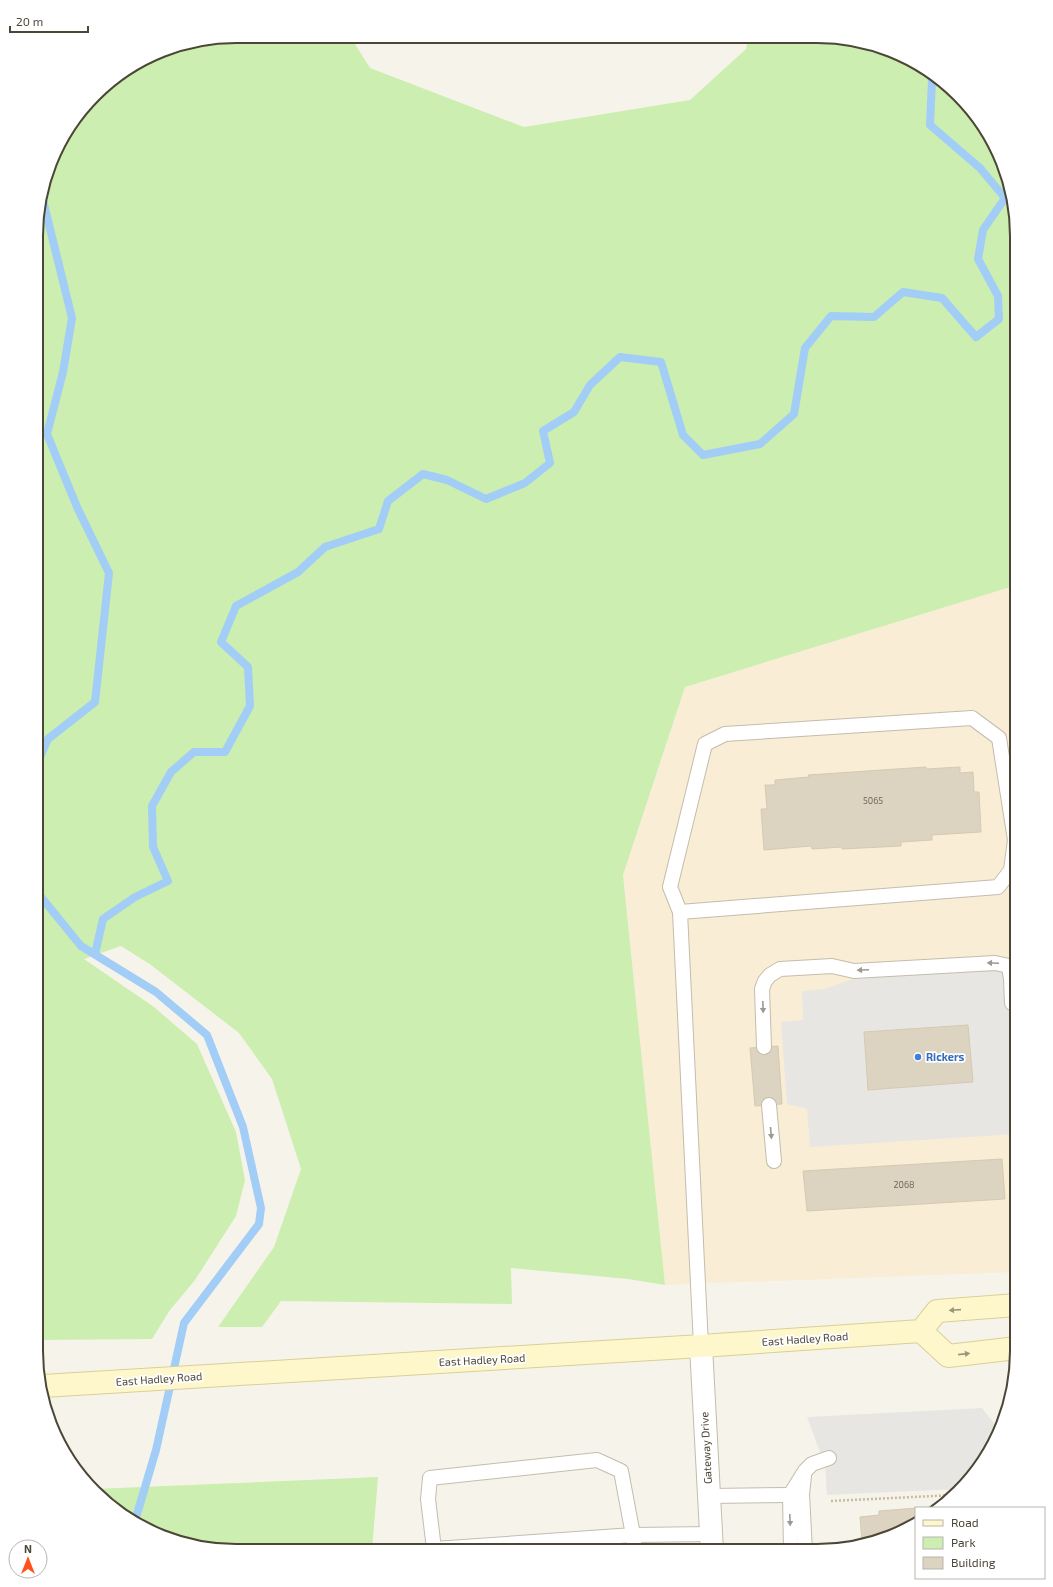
<svg xmlns="http://www.w3.org/2000/svg" width="1053" height="1587" font-family="'Exo 2',sans-serif">
<rect width="100%" height="100%" fill="#f6f4ea"/>
<polygon fill="#f9edd5" points="1017,585 1017,1272 665,1285 623,875 685,687"/>
<g fill="#cceeb0">
<polygon points="236,36 350,36 370,68 524,127 690,100 746,49 748,37 843,38 893,51 938,77 975,114 1002,160 1017,236 1017,585 685,687 623,875 665,1285 628,1279 511,1268 512,1304 281,1301 262,1327 218,1327 274,1247 301,1169 272,1079 239,1033 151,965 121,946 84,959 154,1007 197,1044 236,1132 245,1180 236,1216 195,1280 170,1310 152,1339 36,1340 38,210 63,136 104,86 172,47"/>
<polygon points="378,1477 372,1550 210,1549 160,1536 115,1510 94,1489"/>
</g>
<g fill="#e8e6e2">
<polygon points="1017,969 1017,1134 810,1147 807,1109 787,1104 781,1022 803,1020 802,991 824,989 856,978"/>
<polygon points="982,1408 996,1426 1003,1423 983,1462 959,1489 827,1495 825,1466 807,1417"/>
</g>
<g fill="none" stroke-linecap="round" stroke-linejoin="round">
<g stroke="#a2cdf7" stroke-width="8">
<polyline points="37,764 48,739 95,702 109,573 77,507 47,434 63,372 72,318 42,196"/>
<polyline points="37,892 81,946 156,992 207,1035 243,1127 261,1208 259,1224 184,1323 156,1450 135,1521"/>
<polyline points="95,954 103,919 135,897 168,881 153,847 152,806 171,772 194,752 225,752 250,706 248,667 221,642 236,606 298,572 325,547 379,529 388,501 423,474 447,480 486,499 525,483 550,463 543,431 574,412 590,385 620,357 661,362 683,435 703,455 760,444 794,414 805,348 831,316 874,317 903,292 942,298 976,337 999,319 998,296 978,259 983,230 1005,198 980,168 930,125 932,80 930,73"/>
</g>
</g>
<g fill="#dcd4c1" stroke="#d5cab1">
<polygon points="926,767 926,769 960,767 960,773 973,772 974,792 979,792 981,832 932,835 932,840 901,842 901,846 842,849 842,847 812,849 811,846 764,850 761,809 767,809 765,785 775,785 775,780 809,777 808,775"/>
<polygon points="968,1025 973,1082 868,1090 864,1032"/>
<polygon points="778,1046 782,1104 755,1106 750,1048"/>
<polygon points="1002,1159 1005,1199 807,1211 803,1171"/>
<polygon points="916,1508 916,1522 893,1536 862,1542 860,1517 879,1515 879,1511"/>
<polygon points="623,1544 624,1550 561,1550"/>
</g>
<g fill="none" stroke-linecap="round" stroke-linejoin="round">
<g stroke="#c3bdac" stroke-width="16">
<g id="lane">
<polyline points="680,912 998,887 1011,870 1015,840 999,738 972,718 725,734 705,744 670,887 680,912 701,1346"/>
<polyline points="764,1047 762,989 765,981 770,975 780,969 832,966 854,971 995,963 1009,966 1011,979 1012,1003"/>
<polyline points="769,1105 774,1161"/>
<polyline points="804,1476 802,1494 805,1551"/>
<polyline points="709,1496 790,1495"/>
<polyline points="635,1550 633,1535 434,1549 428,1499 430,1478 597,1460 621,1471 633,1535 711,1534"/>
<polyline points="791,1551 790,1495 805,1471 812,1464 829,1458"/>
</g>
</g>
<g stroke="#c3bdac" stroke-width="24">
<polyline id="street" points="701,1346 712,1551"/>
</g>
<g stroke="#dacf96" stroke-width="24">
<g id="secondary">
<polyline points="921,1331 948,1356 1017,1348"/>
<polyline points="43,1386 701,1346 921,1331 937,1311 1017,1305"/>
</g>
</g>
<polyline stroke="#c6bb9b" stroke-width="2.5" stroke-dasharray="2 2" stroke-linecap="butt" points="831,1501 954,1495"/>
<use href="#lane" stroke="#fff" stroke-width="14"/>
<use href="#street" stroke="#fff" stroke-width="22"/>
<use href="#secondary" stroke="#fff7cc" stroke-width="22"/>
</g>
<defs><path id="oneway-solid" d="M-6-.8H1V-3.2L6.5 0L1 3.2V.8H-6Z"/></defs>
<g fill="#9d9991">
<use href="#oneway-solid" transform="translate(993 963) rotate(-177)"/>
<use href="#oneway-solid" transform="translate(863 970) rotate(177)"/>
<use href="#oneway-solid" transform="translate(763 1007) rotate(88)"/>
<use href="#oneway-solid" transform="translate(771 1133) rotate(85)"/>
<use href="#oneway-solid" transform="translate(790 1520) rotate(88)"/>
</g>
<g fill="#9d967a">
<use href="#oneway-solid" transform="translate(955 1310) rotate(176)"/>
<use href="#oneway-solid" transform="translate(964 1354) rotate(-6)"/>
</g>
<circle fill="#3f7fe0" stroke="#fff" stroke-width="1.5" cx="918" cy="1057" r="4"/>
<g text-anchor="middle" stroke-width="3.5" stroke-linejoin="round" paint-order="stroke">
<g font-size="9" fill="#706a5a">
<text x="873" y="804">5065</text>
<text x="904" y="1188">2068</text>
</g>
<g font-size="11" font-weight="bold" fill="#366cbe" stroke="#fff" text-anchor="start">
<text x="926" y="1061">Rickers</text>
</g>
<g font-size="11" fill="#4c4637" stroke="#fff">
<text transform="translate(805 1339) rotate(-4)" y="4">East Hadley Road</text>
<text transform="translate(482 1360) rotate(-3)" y="4">East Hadley Road</text>
<text transform="translate(159 1379) rotate(-4)" y="4">East Hadley Road</text>
<text transform="translate(706 1448) rotate(-93)" y="4">Gateway Drive</text>
</g>
</g>
<path d="M0 0H1053V1587H0ZM236 43H817A193 193 0 0 1 1010 236V1351A193 193 0 0 1 817 1544H236A193 193 0 0 1 43 1351V236A193 193 0 0 1 236 43Z" fill="#fff" fill-rule="evenodd"/>
<path fill="none" stroke="#4c4637" stroke-width="2" d="M236 43H817A193 193 0 0 1 1010 236V1351A193 193 0 0 1 817 1544H236A193 193 0 0 1 43 1351V236A193 193 0 0 1 236 43Z"/>
<rect x="915" y="1507" width="130" height="72" fill="#ffffff" stroke="#b7b5af"/>
<rect x="923" y="1520" width="20" height="6" fill="#fff7cc" stroke="#b7b5af"/>
<text x="951" y="1527" font-size="12" fill="#4c4637">Road</text>
<rect x="923" y="1537" width="20" height="12" fill="#cceeb0" stroke="#b7b5af"/>
<text x="951" y="1547" font-size="12" fill="#4c4637">Park</text>
<rect x="923" y="1557" width="20" height="12" fill="#dcd4c1" stroke="#b7b5af"/>
<text x="951" y="1567" font-size="12" fill="#4c4637">Building</text>
<g transform="translate(28 1559)"><circle r="19" fill="#ffffff" stroke="#b7b5af"/>
<path d="M0-3L7 15L0 10L-7 15Z" fill="#ff5119"/>
<text y="-6" font-size="11" font-weight="bold" text-anchor="middle" fill="#4c4637">N</text>
</g>
<path d="M10 26v6h78v-6" fill="none" stroke="#4c4637" stroke-width="2"/>
<text x="16" y="26" font-size="12" fill="#4c4637" stroke="#ffffff" stroke-width="3" paint-order="stroke">20 m</text>
</svg>
